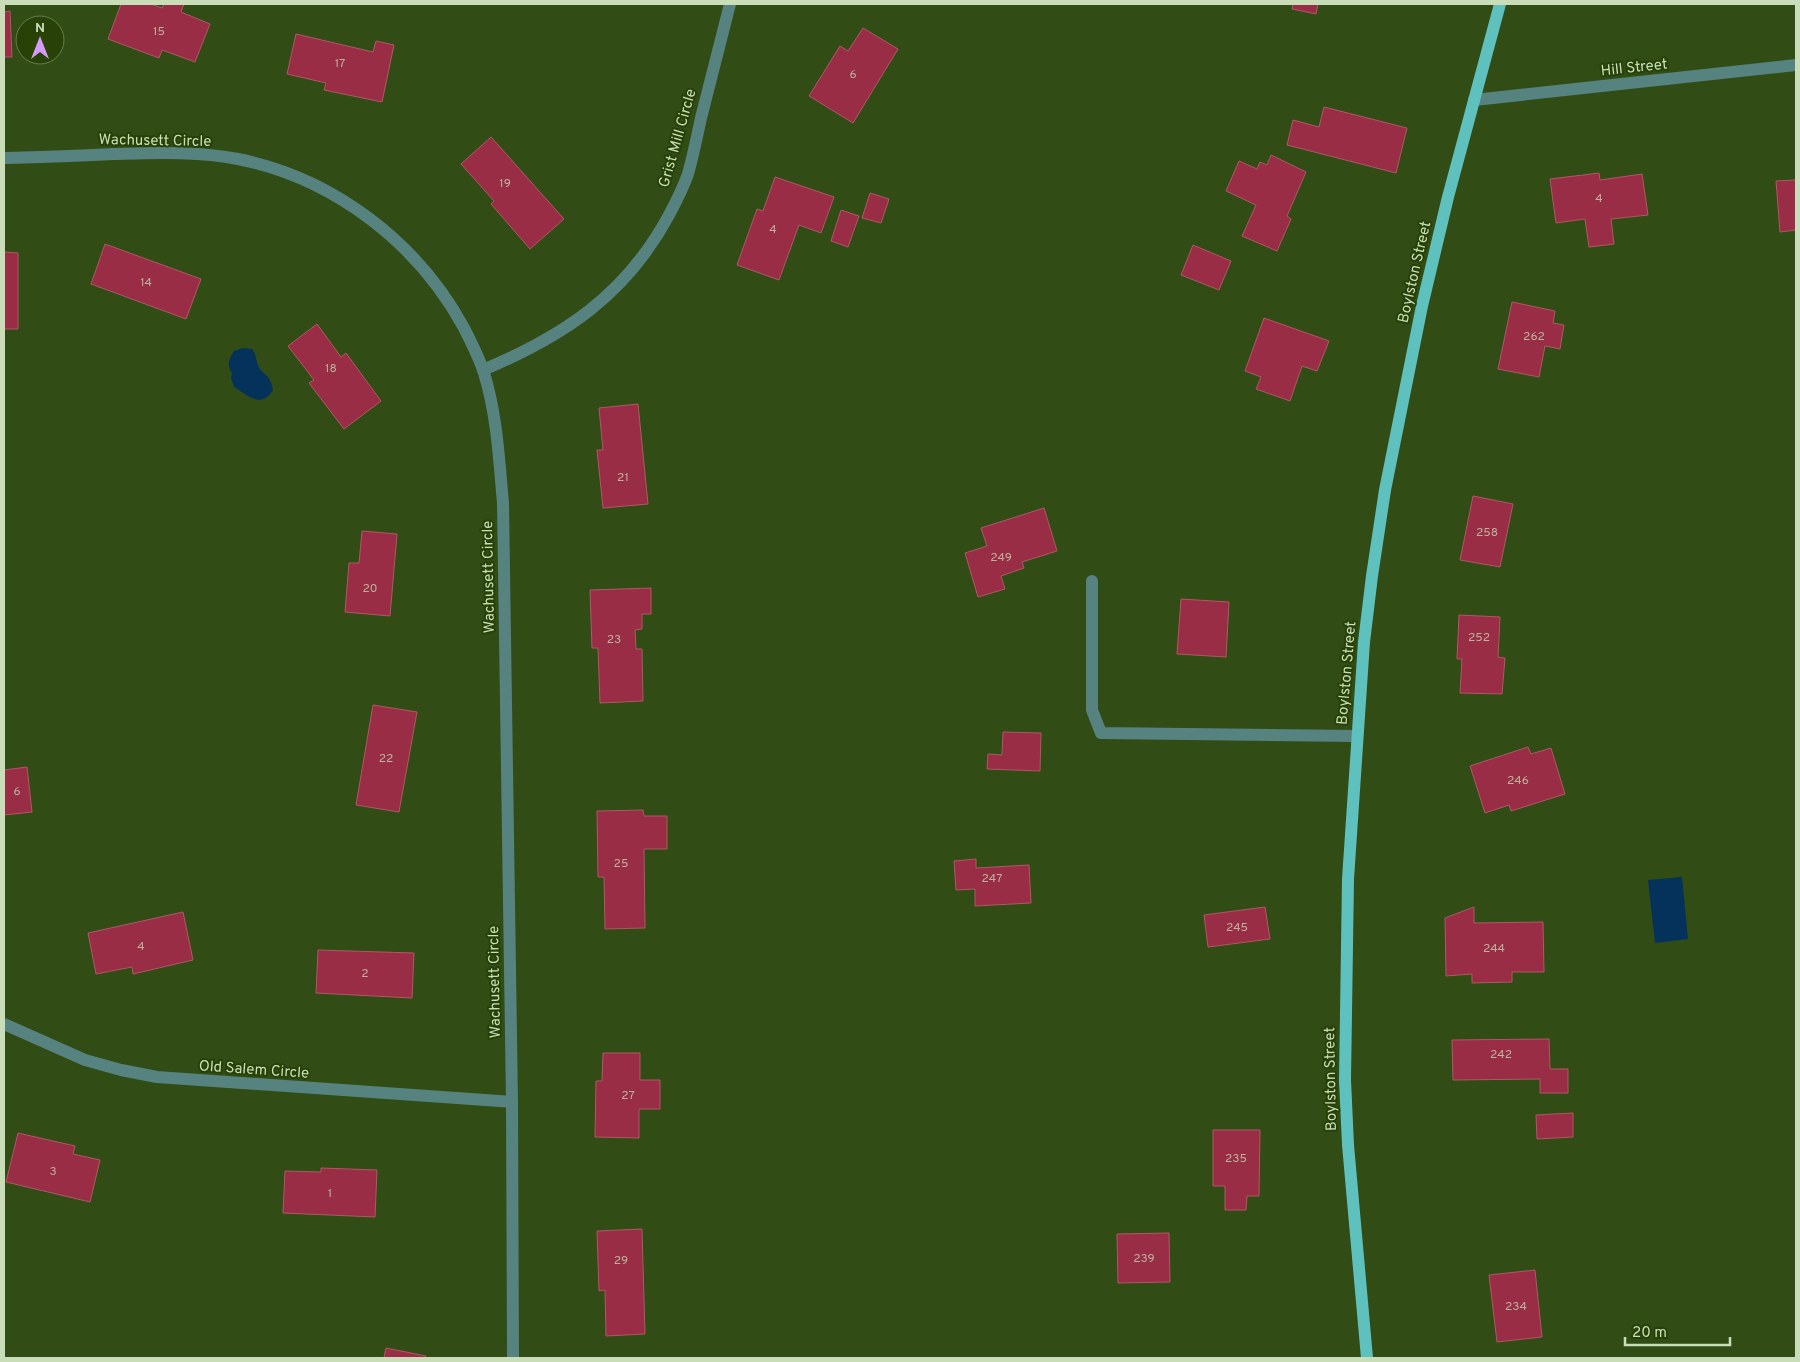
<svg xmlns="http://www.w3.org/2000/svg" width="1800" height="1362" font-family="Overpass,sans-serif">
<rect width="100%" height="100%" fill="#314c14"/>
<g fill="#05325b">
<path d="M 243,348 L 252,349 C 257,356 255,357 258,365 C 262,376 270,372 273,390 C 261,409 249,396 234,387 L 231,378 L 232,373 C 226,364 229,359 234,351 Z"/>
<polygon points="1682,877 1688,939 1655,943 1648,880"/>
</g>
<g fill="#9a2d46" stroke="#ad5966">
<polygon points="121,4 151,4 162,8 164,4 184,4 181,12 210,24 195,62 162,50 159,58 108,39"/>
<polygon points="1293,4 1318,4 1316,14 1292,9"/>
<polygon points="10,11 12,57 4,57 4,12"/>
<polygon points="863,28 898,49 853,123 809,96 840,46 848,51"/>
<polygon points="296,34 373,52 376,41 394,45 382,102 324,90 326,83 287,74"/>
<polygon points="1324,107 1407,128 1396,173 1287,145 1293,120 1319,127"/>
<polygon points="491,137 564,219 530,249 491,204 494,201 461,164"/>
<polygon points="1271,155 1306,172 1287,216 1291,219 1277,251 1242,236 1256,205 1226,191 1239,161 1257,169 1260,162 1267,165"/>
<polygon points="1599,173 1600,180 1642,174 1648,215 1611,219 1614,244 1589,247 1585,219 1556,223 1550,179"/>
<polygon points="775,177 834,197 821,233 799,225 779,280 737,265 757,209 763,211"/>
<polygon points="1796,180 1796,230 1780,232 1776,181"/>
<polygon points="870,193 889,199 881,223 862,218"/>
<polygon points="841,210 859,216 848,247 831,241"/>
<polygon points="105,244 201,279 186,319 91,284"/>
<polygon points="1193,245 1231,261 1219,290 1181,275"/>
<polygon points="4,252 18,253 18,329 4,329"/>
<polygon points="1512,302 1555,311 1553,323 1564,325 1560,349 1545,346 1539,377 1498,369"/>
<polygon points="1264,318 1329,341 1317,371 1302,366 1290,401 1256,389 1261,377 1245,371"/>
<polygon points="317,324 341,357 346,353 381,401 344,429 309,383 314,380 288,346"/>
<polygon points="638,404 648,504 603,508 597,450 603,450 599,408"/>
<polygon points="1473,496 1513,504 1500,567 1460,560"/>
<polygon points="1044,508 1057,551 1022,562 1024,568 1001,576 1005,589 978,597 965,553 987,546 981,528"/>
<polygon points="362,531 397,534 390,616 345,612 349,563 359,563"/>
<polygon points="651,588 651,614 642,614 642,629 635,630 636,649 642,649 643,701 600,703 598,648 592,648 590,590"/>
<polygon points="1181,599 1229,602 1226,657 1177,654"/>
<polygon points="1459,615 1500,617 1498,657 1505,658 1502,694 1460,693 1462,659 1457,659"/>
<polygon points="373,705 417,712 399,812 356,805"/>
<polygon points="1003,732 1041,733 1040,771 987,769 988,754 1002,755"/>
<polygon points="1528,747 1531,754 1551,748 1565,794 1511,811 1509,805 1485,813 1470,766"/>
<polygon points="27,767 32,812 4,815 4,770"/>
<polygon points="643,810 644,816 667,816 667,849 644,849 645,928 605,929 604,877 598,877 597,811"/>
<polygon points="976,859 976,868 1029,865 1031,903 975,906 975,889 956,890 954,861"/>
<polygon points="1265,907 1270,939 1208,947 1204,915"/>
<polygon points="1474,907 1474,923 1543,922 1544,972 1512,972 1512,982 1472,983 1472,974 1446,976 1445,918"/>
<polygon points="183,912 193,960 133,974 132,967 96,974 88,933"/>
<polygon points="318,950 414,953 412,998 316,993"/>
<polygon points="1549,1039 1550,1069 1568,1069 1568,1093 1540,1093 1540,1079 1453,1080 1452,1040"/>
<polygon points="603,1053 640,1053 640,1080 660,1080 660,1109 639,1109 639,1138 595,1137 596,1081 602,1081"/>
<polygon points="1573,1113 1573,1137 1537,1139 1536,1115"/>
<polygon points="1213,1130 1260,1130 1259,1196 1247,1196 1246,1210 1225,1210 1225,1186 1213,1186"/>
<polygon points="18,1133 75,1146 73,1154 100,1160 90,1202 6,1182"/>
<polygon points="321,1168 377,1170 375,1217 283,1213 285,1171 321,1172"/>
<polygon points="642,1229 645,1334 606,1336 605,1290 599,1291 597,1231"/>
<polygon points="1169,1233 1170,1282 1118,1283 1117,1234"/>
<polygon points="1535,1270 1542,1337 1497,1342 1489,1275"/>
<polygon points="386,1348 426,1356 426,1358 384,1358"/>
</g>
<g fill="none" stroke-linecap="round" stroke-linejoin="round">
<g stroke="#568380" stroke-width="12">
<polyline points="1474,100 1796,65"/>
<path d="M 4,158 C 40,157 77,156 113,154 C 154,153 197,151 238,159 C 334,178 418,243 464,328 C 471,342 479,357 484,373 C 497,415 499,459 503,503 L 512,1102 L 513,1358"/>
<path d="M 483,370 C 564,336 626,295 669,215 C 676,202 683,188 688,174 C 693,156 697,137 701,118 C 711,80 720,42 730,4"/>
<polyline points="1092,581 1092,710 1101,733 1357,736"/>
<polyline points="4,1024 85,1060 121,1070 157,1077 512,1102"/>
</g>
<polyline stroke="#5fc1bd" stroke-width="12" points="1367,1358 1348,1145 1345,1080 1348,879 1364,642 1372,576 1385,490 1422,306 1448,197 1500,4"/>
</g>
<g text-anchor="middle" stroke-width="4" stroke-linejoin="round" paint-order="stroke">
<g font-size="12" fill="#bcb19c">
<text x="159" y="35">15</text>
<text x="340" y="67">17</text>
<text x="853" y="78">6</text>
<text x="505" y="187">19</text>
<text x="1599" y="202">4</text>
<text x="773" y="233">4</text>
<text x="146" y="286">14</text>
<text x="1534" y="340">262</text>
<text x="331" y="372">18</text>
<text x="623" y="481">21</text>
<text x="1487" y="536">258</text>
<text x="1001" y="561">249</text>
<text x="370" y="592">20</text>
<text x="1479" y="641">252</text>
<text x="614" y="643">23</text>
<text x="386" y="762">22</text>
<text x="1518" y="784">246</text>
<text x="17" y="795">6</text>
<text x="621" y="867">25</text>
<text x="992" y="882">247</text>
<text x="1237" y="931">245</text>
<text x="141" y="950">4</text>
<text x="1494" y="952">244</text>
<text x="365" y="977">2</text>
<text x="1501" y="1058">242</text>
<text x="628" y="1099">27</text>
<text x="1236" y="1162">235</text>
<text x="53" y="1175">3</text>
<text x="330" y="1197">1</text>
<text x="1144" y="1262">239</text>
<text x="621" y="1264">29</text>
<text x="1516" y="1310">234</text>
</g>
<g font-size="15" fill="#c8ddb8" stroke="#274107">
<text transform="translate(1634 67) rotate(-6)" y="5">Hill Street</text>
<text transform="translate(677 138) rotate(-74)" y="5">Grist Mill Circle</text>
<text transform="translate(155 140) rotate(1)" y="5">Wachusett Circle</text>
<text transform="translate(1414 272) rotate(-77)" y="5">Boylston Street</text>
<text transform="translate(488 577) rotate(-91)" y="5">Wachusett Circle</text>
<text transform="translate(1346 673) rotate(-85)" y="5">Boylston Street</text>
<text transform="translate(494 982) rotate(-91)" y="5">Wachusett Circle</text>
<text transform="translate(254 1069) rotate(4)" y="5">Old Salem Circle</text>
<text transform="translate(1330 1079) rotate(-91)" y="5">Boylston Street</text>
</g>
</g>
<rect width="1800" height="1362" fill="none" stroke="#c8ddb8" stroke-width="10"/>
<g transform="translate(40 40)"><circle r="24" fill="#274107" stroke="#677f4e"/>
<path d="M0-4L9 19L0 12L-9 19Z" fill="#d59bfa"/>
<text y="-8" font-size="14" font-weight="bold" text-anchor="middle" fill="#c8ddb8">N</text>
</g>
<path d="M1625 1337v8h105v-8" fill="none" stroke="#c8ddb8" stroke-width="2.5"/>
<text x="1632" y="1337" font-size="15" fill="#c8ddb8" stroke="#274107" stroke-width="4" paint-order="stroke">20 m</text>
</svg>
